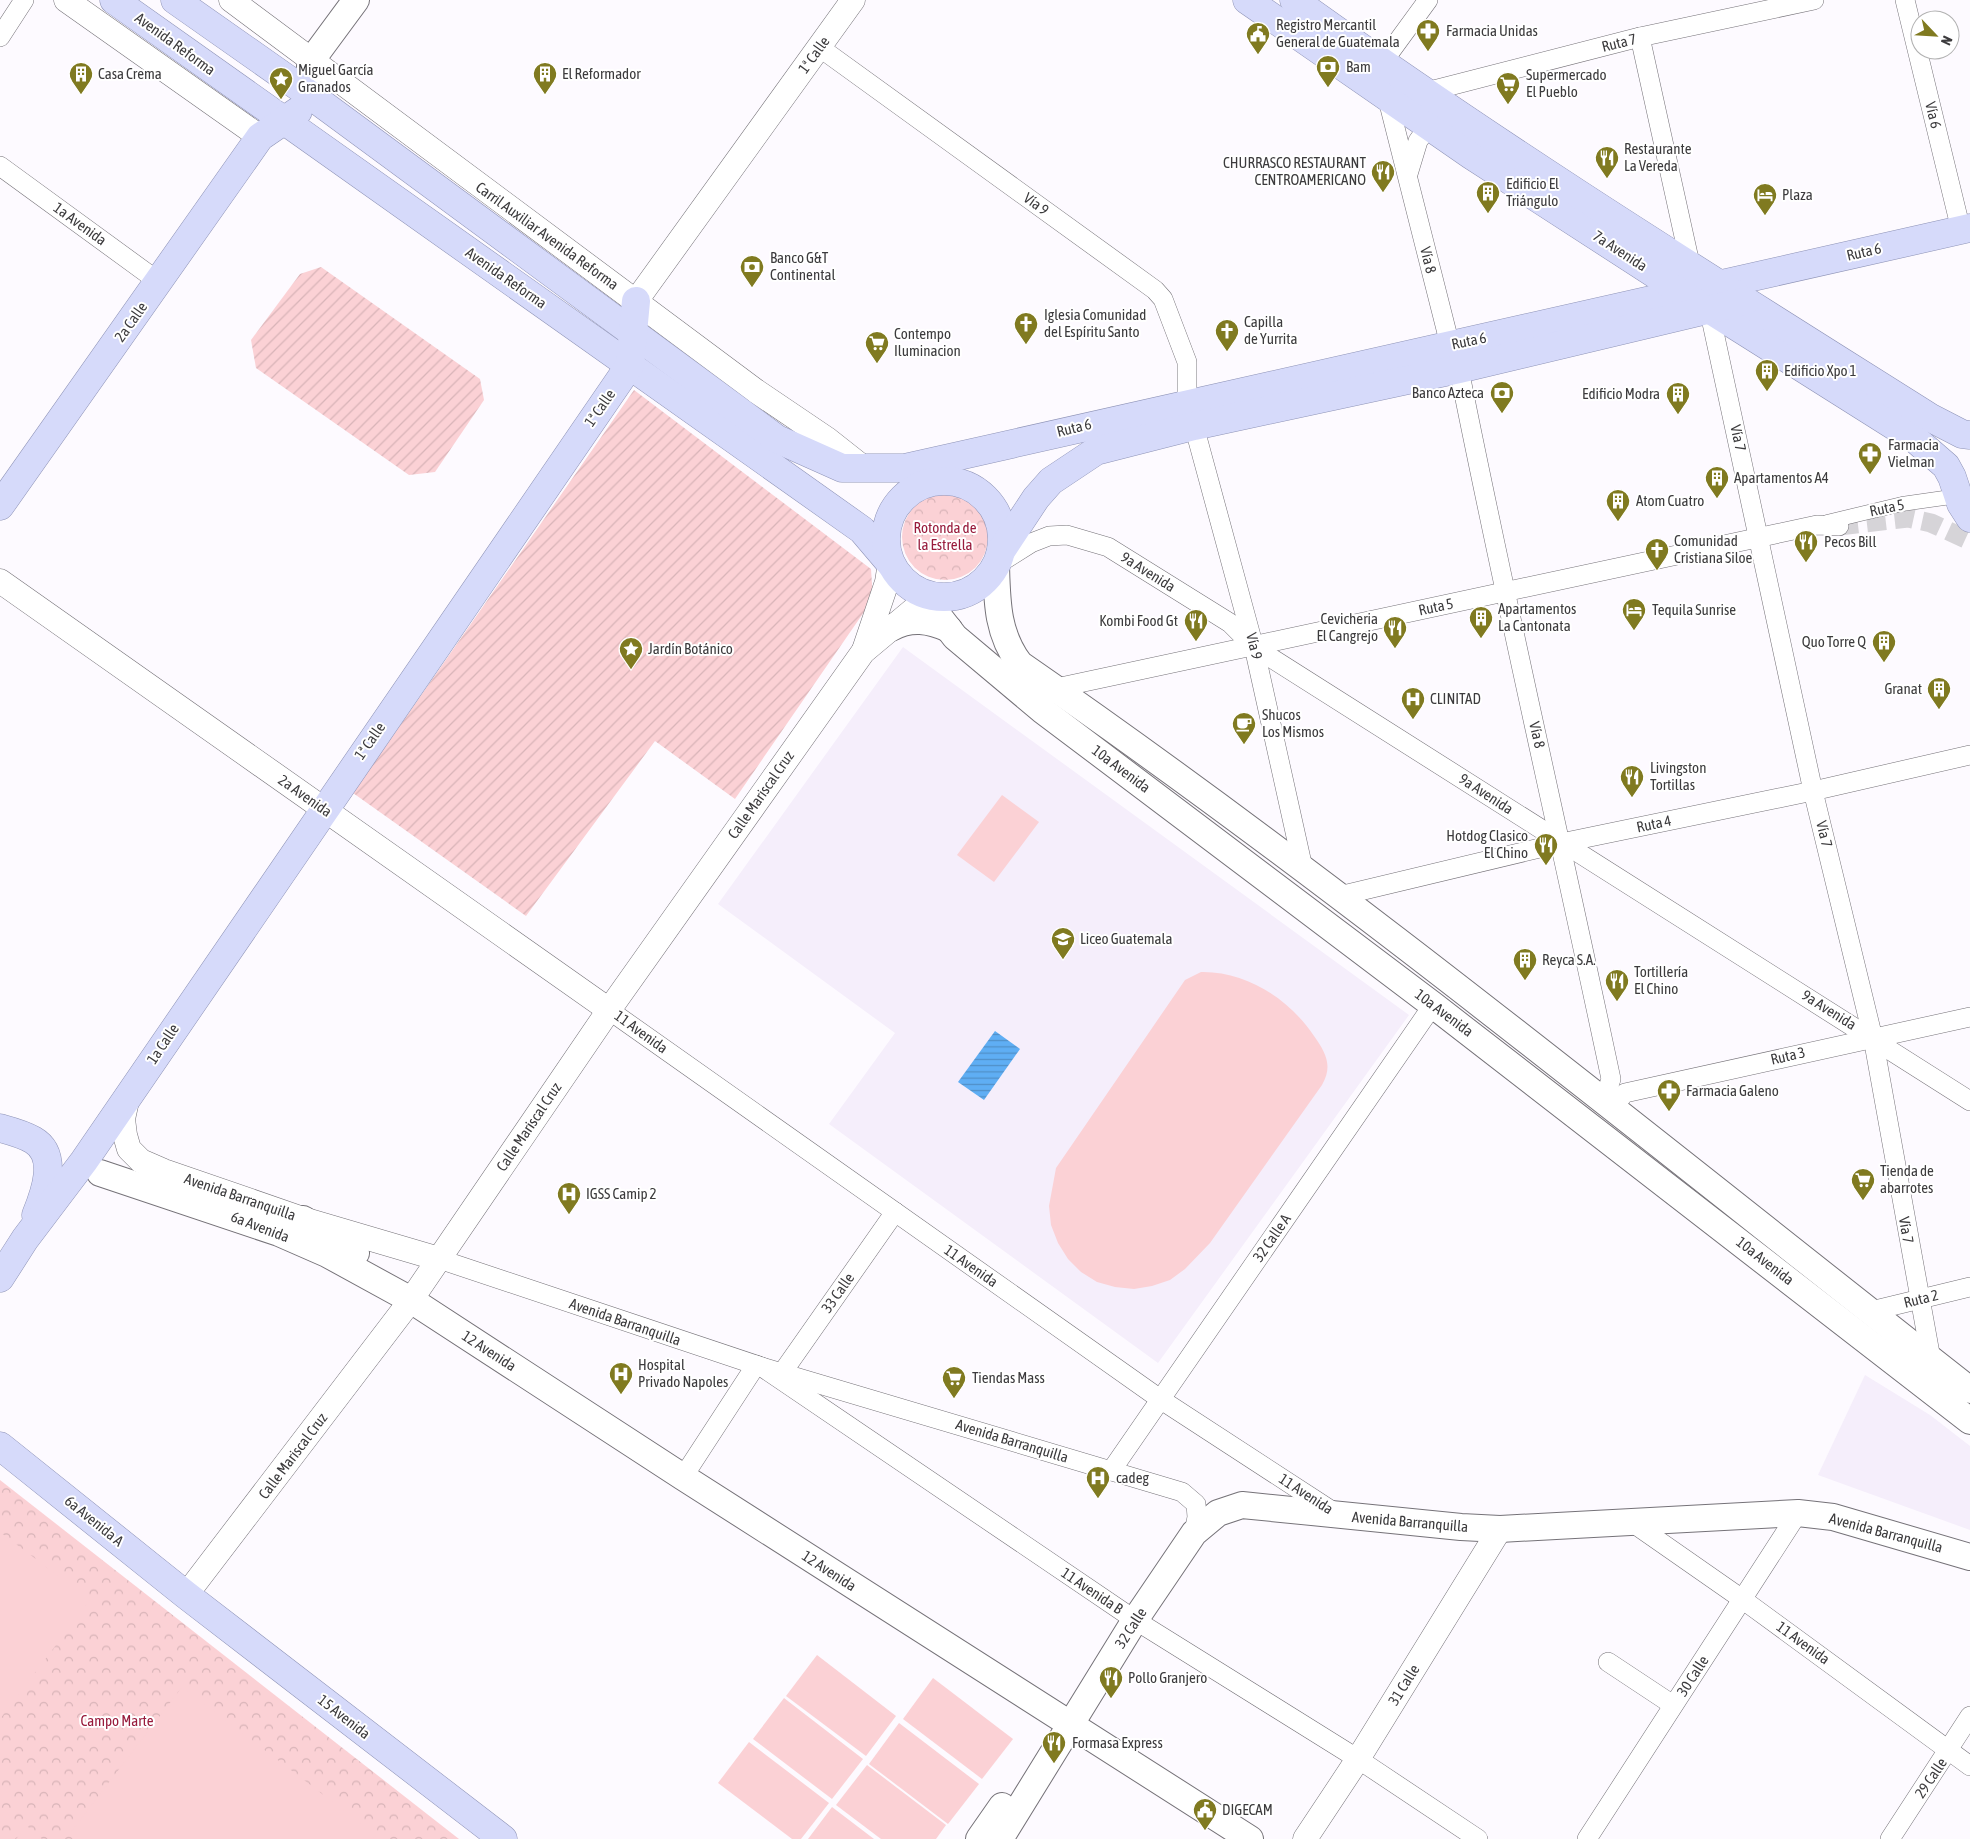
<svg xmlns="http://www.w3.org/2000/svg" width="1970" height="1839" font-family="'Asap Condensed',sans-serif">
<defs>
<pattern id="park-crowns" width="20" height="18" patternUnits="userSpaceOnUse" patternTransform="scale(1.25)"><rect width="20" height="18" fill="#fbd1d5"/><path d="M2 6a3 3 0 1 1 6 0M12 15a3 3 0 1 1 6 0" fill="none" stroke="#d8b4b8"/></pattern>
<pattern id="garden-furrows" width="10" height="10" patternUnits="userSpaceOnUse" patternTransform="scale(1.25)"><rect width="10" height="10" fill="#fbd1d5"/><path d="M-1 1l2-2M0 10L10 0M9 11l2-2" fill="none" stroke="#d8b4b8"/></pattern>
<pattern id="water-rules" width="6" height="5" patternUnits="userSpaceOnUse" patternTransform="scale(1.25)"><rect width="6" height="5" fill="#5faef4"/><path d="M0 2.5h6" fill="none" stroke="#508fc7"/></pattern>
</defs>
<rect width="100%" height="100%" fill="#fdfaff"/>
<g fill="#f5eefb">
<polygon points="903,647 1409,1015 1158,1363 829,1124 895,1033 718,904"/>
<polygon points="1865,1375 1930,1415 1970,1446 1970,1530 1818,1475"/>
</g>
<g fill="url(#park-crowns)">
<circle cx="945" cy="537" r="43"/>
<polygon points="0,1480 459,1839 0,1839"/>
</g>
<g fill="url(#garden-furrows)">
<polygon points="321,267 480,379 484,400 435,472 409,475 256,368 251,340 300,274"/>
<polygon points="634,390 871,569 873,599 735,799 655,741 526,916 353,793"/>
</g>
<g fill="#fbd1d5">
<polygon points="1002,795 1039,822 994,882 957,855"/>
<path d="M 1201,972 C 1247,971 1290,1000 1314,1036 C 1326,1053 1333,1066 1322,1085 L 1210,1243 L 1185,1269 L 1170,1280 L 1152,1286 L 1134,1289 L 1115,1287 L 1097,1282 L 1081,1272 L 1068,1259 L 1058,1243 L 1051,1225 L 1049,1206 L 1056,1168 L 1185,980 Z"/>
<polygon points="0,1532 90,1600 0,1719"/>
<polygon points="817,1655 896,1716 866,1756 786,1696"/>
<polygon points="933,1678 1013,1739 982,1779 903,1719"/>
<polygon points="182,1687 376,1835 373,1839 80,1839 71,1832"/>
<polygon points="784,1698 863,1759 832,1799 753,1739"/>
<polygon points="899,1723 979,1784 948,1824 869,1764"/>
<polygon points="749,1742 829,1803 801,1839 792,1839 718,1783"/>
<polygon points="867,1765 946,1825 936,1839 881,1839 836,1805"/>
<polygon points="832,1807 874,1839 808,1839"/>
<polygon points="27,1826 42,1839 16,1839"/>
</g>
<polygon fill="url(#water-rules)" points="995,1031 1020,1049 984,1100 958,1082"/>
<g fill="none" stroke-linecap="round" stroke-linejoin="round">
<polyline stroke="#d6d4d8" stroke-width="19" stroke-dasharray="19 9" stroke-linecap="butt" points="1839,526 1908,518 1931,523 1970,541"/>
<g stroke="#757278" stroke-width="15">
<polyline id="pedestrian" points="1827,522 1902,504 1958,496"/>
</g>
<g stroke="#757278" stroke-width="20">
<g id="minor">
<polyline points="1905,0 1961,230"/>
<polyline points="0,37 24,0"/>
<polyline points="1640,37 1691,268"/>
<polyline points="819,47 1155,290 1163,299 1187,362 1187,403"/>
<polyline points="1382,63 1428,0"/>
<polyline points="1426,92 1640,37 1814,0"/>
<polyline points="1388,100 1450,345"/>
<polyline points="0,166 159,282"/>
<polyline points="1408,174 1418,141 1428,127"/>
<polyline points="1709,309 1813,791 1873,1038 1931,1359"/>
<path d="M 1459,369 C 1506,606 1561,842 1611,1079 L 1604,1101"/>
<polyline points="1194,426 1254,647 1303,868"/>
<polyline points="996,565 1031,543 1049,536 1067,535 1108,547 1230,623 1254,647 1970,1101"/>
<polyline points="1056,688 1817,525 1839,526"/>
<polyline points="1339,896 1561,843 1813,791 1970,755"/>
<polyline points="609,1010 1160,1399 1335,1513"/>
<polyline points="1612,1107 1625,1093 1970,1017"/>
<polyline points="439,1259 762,1367 1182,1492 1196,1504 1197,1517 1194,1533"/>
<polyline points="1871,1311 1970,1287"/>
<polyline points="762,1367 1135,1620 1358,1759 1478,1839"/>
<polyline points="782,1373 895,1212"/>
<polyline points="1111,1471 1433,1005"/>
<polyline points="683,1477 756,1365"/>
<polyline points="1633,1523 1742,1599 1970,1766"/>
<polyline points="1608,1662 1673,1705"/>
<polyline points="1587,1839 1798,1513"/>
<polyline points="1890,1839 1970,1716"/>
</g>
</g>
<g stroke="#757278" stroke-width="25">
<g id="tertiary">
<polyline points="66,0 260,137"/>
<polyline points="231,0 756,391 827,439 865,469"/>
<polyline points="636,301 853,0"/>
<polyline points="0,581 609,1010"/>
<polyline points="864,650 887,582 890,563"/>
<polyline points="128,1096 123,1119 125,1135 129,1149 141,1161 164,1171 303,1219 439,1259"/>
<polyline points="186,1595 411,1300 609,1010 863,652 930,596"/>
<polyline points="1305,1839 1358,1759 1500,1529"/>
</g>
</g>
<g stroke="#757278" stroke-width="28">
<g id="secondary">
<polyline points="306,92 311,61 356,0"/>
<path d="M 996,565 C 997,601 997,634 1020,664 C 1348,891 1656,1144 1970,1390"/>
<polyline points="930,596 934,610 955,637 1042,710 1433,1005 1970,1421"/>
<path d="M 891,628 C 911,617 929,620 949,629"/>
<polyline points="100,1173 279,1233 327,1254 411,1300 683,1477 1250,1839"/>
<polyline points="303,1219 356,1253"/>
<polyline points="979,1839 1002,1806"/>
<polyline points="1000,1839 1135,1620 1194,1533 1218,1513 1242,1505 1461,1527 1500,1529 1798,1513 1833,1517 1970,1557"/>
</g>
</g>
<g stroke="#8e93b6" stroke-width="29">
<g id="primary">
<polyline points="114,0 862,530 890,563"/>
<polyline points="175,0 306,92 777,439 842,468 905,468 1970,228"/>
<polyline points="1247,0 1471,155 1709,309 1915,439 1946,466 1952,477 1961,504 1970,518"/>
<path d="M 1294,0 C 1501,149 1717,283 1931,418 L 1962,434 L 1970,435"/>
<circle cx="944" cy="539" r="58"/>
<polyline points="0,506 260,137 298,111"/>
<polyline points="1001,551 1036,498 1051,481 1096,451 1194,426 1459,369 1745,301"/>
<path d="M 0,1128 C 11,1131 23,1134 33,1140 C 59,1155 45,1193 36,1215"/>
<polyline points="0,1278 25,1239 84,1161 630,365 636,301"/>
<polyline points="0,1446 186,1595 503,1839"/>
</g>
</g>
<use href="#pedestrian" stroke="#fff" stroke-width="14"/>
<use href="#minor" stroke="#fff" stroke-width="19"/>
<use href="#tertiary" stroke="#fff" stroke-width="24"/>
<use href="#secondary" stroke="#fff" stroke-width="26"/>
<use href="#primary" stroke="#d6dafa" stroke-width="28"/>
</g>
<defs>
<g id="pharmacy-pin" transform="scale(1.25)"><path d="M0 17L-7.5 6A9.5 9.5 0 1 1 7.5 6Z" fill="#807a20" stroke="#fff"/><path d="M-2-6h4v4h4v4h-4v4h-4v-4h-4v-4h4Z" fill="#fff"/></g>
<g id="civic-pin" transform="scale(1.25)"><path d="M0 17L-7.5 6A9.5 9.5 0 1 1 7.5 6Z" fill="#807a20" stroke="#fff"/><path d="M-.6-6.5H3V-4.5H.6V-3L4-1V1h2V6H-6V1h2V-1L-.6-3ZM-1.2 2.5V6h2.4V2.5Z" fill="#fff"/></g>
<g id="bank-pin" transform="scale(1.25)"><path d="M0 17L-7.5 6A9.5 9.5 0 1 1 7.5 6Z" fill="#807a20" stroke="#fff"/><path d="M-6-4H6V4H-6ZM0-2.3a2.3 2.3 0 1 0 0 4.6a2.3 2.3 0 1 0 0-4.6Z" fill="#fff"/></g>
<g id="building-pin" transform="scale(1.25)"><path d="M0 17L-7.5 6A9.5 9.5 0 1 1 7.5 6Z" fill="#807a20" stroke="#fff"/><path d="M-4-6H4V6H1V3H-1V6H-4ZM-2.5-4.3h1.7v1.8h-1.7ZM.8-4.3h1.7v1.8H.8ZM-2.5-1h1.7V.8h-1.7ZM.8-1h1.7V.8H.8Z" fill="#fff"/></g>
<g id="sight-pin" transform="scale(1.25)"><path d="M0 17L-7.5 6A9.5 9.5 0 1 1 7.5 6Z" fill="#807a20" stroke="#fff"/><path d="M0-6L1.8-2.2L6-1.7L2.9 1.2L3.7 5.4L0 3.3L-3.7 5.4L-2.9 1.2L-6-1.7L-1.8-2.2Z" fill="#fff"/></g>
<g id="supermarket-pin" transform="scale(1.25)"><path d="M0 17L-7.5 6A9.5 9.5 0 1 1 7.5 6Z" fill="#807a20" stroke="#fff"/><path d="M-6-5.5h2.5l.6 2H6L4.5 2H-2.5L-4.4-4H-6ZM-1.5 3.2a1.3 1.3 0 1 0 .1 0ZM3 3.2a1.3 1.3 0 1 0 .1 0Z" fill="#fff"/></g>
<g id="restaurant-pin" transform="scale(1.25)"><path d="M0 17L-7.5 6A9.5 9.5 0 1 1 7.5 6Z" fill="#807a20" stroke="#fff"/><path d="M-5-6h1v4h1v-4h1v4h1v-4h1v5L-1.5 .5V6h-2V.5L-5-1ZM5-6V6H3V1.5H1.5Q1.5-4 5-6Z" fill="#fff"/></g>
<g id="hotel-pin" transform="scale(1.25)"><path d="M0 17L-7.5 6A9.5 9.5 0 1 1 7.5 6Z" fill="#807a20" stroke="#fff"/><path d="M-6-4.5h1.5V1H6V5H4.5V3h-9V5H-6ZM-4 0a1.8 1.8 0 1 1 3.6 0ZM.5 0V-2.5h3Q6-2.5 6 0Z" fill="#fff"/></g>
<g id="church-pin" transform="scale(1.25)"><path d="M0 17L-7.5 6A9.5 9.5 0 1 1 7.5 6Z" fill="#807a20" stroke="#fff"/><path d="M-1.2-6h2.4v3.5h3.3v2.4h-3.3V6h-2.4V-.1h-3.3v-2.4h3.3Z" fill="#fff"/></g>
<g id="hospital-pin" transform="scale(1.25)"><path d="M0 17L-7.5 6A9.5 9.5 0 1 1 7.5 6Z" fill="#807a20" stroke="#fff"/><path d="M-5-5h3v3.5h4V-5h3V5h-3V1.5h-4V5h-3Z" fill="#fff"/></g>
<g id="cafe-pin" transform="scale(1.25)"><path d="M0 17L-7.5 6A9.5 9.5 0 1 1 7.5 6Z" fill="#807a20" stroke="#fff"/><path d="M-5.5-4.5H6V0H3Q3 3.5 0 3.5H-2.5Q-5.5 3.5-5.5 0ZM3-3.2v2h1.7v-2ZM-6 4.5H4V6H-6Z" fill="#fff"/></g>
<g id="school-pin" transform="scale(1.25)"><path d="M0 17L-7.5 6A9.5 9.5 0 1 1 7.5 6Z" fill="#807a20" stroke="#fff"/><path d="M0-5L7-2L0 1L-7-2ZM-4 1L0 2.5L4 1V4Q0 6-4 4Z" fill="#fff"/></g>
</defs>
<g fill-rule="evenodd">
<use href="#pharmacy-pin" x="1428" y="31"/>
<use href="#civic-pin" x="1258" y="34"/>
<use href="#bank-pin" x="1328" y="67"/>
<use href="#building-pin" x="81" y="74"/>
<use href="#building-pin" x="545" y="74"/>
<use href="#sight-pin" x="281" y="79"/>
<use href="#supermarket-pin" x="1508" y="84"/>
<use href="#restaurant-pin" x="1607" y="158"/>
<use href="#restaurant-pin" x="1383" y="172"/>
<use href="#building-pin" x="1488" y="193"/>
<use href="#hotel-pin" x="1765" y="195"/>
<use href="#bank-pin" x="752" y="267"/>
<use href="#church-pin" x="1026" y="324"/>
<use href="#church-pin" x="1227" y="331"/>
<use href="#supermarket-pin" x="877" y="343"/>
<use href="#building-pin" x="1767" y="371"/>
<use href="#bank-pin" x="1502" y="393"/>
<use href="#building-pin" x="1678" y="394"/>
<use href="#pharmacy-pin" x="1870" y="454"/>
<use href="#building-pin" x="1717" y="478"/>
<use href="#building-pin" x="1618" y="501"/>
<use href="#restaurant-pin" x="1806" y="542"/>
<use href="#church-pin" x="1657" y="550"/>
<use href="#hotel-pin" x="1634" y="610"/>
<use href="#building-pin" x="1481" y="618"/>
<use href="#restaurant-pin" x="1196" y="621"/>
<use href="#restaurant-pin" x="1395" y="628"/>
<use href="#building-pin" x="1884" y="642"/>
<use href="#sight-pin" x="631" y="649"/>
<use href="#building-pin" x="1939" y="689"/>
<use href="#hospital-pin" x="1413" y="699"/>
<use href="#cafe-pin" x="1244" y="724"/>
<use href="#restaurant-pin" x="1632" y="777"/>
<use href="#restaurant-pin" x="1546" y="845"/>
<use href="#school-pin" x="1063" y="939"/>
<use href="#building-pin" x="1525" y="960"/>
<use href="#restaurant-pin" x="1617" y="981"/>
<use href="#pharmacy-pin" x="1669" y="1091"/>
<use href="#supermarket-pin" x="1863" y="1180"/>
<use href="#hospital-pin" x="569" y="1194"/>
<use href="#hospital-pin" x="621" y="1374"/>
<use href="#supermarket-pin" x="954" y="1378"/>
<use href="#hospital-pin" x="1098" y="1478"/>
<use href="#restaurant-pin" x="1111" y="1678"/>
<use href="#restaurant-pin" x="1054" y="1743"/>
<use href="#civic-pin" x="1205" y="1810"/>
</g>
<g text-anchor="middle" stroke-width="4" stroke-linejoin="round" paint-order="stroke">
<g font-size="15" fill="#3c3b3d" stroke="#fff" text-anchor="start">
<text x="1276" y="30">Registro Mercantil<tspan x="1276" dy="17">General de Guatemala</tspan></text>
<text x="1446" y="36">Farmacia Unidas</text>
<text x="1346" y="72">Bam</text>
<text x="298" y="75">Miguel García<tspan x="298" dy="17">Granados</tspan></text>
<text x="98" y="79">Casa Crema</text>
<text x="562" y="79">El Reformador</text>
<text x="1526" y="80">Supermercado<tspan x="1526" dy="17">El Pueblo</tspan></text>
<text x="1624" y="154">Restaurante<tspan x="1624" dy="17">La Vereda</tspan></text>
<text x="1366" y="168" text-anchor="end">CHURRASCO RESTAURANT<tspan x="1366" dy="17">CENTROAMERICANO</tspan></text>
<text x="1506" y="189">Edificio El<tspan x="1506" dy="17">Triángulo</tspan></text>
<text x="1782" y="200">Plaza</text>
<text x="770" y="263">Banco G&amp;T<tspan x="770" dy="17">Continental</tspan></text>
<text x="1044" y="320">Iglesia Comunidad<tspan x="1044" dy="17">del Espíritu Santo</tspan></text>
<text x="1244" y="327">Capilla<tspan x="1244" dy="17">de Yurrita</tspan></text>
<text x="894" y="339">Contempo<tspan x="894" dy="17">Iluminacion</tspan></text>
<text x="1784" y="376">Edificio Xpo 1</text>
<text x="1484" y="398" text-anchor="end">Banco Azteca</text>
<text x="1660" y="399" text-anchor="end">Edificio Modra</text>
<text x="1888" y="450">Farmacia<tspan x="1888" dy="17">Vielman</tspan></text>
<text x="1734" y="483">Apartamentos A4</text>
<text x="1636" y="506">Atom Cuatro</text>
<text x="1674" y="546">Comunidad<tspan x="1674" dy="17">Cristiana Siloe</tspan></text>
<text x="1824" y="547">Pecos Bill</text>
<text x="1498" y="614">Apartamentos<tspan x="1498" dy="17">La Cantonata</tspan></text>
<text x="1652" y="615">Tequila Sunrise</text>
<text x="1378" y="624" text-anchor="end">Cevicheria<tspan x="1378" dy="17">El Cangrejo</tspan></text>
<text x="1178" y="626" text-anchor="end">Kombi Food Gt</text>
<text x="1866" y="647" text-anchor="end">Quo Torre Q</text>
<text x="648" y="654">Jardín Botánico</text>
<text x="1922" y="694" text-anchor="end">Granat</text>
<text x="1430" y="704">CLINITAD</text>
<text x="1262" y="720">Shucos<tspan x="1262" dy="17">Los Mismos</tspan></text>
<text x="1650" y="773">Livingston<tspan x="1650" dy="17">Tortillas</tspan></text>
<text x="1528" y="841" text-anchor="end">Hotdog Clasico<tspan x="1528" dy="17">El Chino</tspan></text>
<text x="1080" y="944">Liceo Guatemala</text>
<text x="1542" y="965">Reyca S.A.</text>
<text x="1634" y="977">Tortillería<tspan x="1634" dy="17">El Chino</tspan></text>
<text x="1686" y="1096">Farmacia Galeno</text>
<text x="1880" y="1176">Tienda de<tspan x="1880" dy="17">abarrotes</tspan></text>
<text x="586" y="1199">IGSS Camip 2</text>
<text x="638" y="1370">Hospital<tspan x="638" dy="17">Privado Napoles</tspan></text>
<text x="972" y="1383">Tiendas Mass</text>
<text x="1116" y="1483">cadeg</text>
<text x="1128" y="1683">Pollo Granjero</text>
<text x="1072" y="1748">Formasa Express</text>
<text x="1222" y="1815">DIGECAM</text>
</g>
<g font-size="15" fill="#3c3b3d" stroke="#fff">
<text transform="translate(1619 43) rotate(-14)" y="5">Ruta 7</text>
<text transform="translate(175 44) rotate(36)" y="5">Avenida Reforma</text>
<text transform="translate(814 55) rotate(-54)" y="5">1ª Calle</text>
<text transform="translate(1933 115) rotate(76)" y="5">Vía 6</text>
<text transform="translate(1036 204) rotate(36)" y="5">Vía 9</text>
<text transform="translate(80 224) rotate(36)" y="5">1a Avenida</text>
<text transform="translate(547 236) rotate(36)" y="5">Carril Auxiliar Avenida Reforma</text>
<text transform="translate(1620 251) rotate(33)" y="5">7a Avenida</text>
<text transform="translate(1864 252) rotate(-13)" y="5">Ruta 6</text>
<text transform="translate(1428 260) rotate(76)" y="5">Vía 8</text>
<text transform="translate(506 278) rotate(35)" y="5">Avenida Reforma</text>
<text transform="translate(131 322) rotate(-55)" y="5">2a Calle</text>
<text transform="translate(1469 341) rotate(-12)" y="5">Ruta 6</text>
<text transform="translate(600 408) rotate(-55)" y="5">1ª Calle</text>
<text transform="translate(1074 428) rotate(-14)" y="5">Ruta 6</text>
<text transform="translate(1738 438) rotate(78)" y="5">Vía 7</text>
<text transform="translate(1887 508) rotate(-12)" y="5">Ruta 5</text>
<text transform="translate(1148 572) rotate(32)" y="5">9a Avenida</text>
<text transform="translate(1436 607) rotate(-12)" y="5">Ruta 5</text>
<text transform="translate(1254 646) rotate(76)" y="5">Vía 9</text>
<text transform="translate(1537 735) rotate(77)" y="5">Vía 8</text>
<text transform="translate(370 741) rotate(-55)" y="5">1ª Calle</text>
<text transform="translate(1121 769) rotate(37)" y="5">10a Avenida</text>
<text transform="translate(1486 794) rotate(33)" y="5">9a Avenida</text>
<text transform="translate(761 795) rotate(-55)" y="5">Calle Mariscal Cruz</text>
<text transform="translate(305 796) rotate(35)" y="5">2a Avenida</text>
<text transform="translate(1654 824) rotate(-12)" y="5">Ruta 4</text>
<text transform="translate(1824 834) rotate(76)" y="5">Vía 7</text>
<text transform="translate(1829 1010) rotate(32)" y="5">9a Avenida</text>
<text transform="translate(1444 1013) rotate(37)" y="5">10a Avenida</text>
<text transform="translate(641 1032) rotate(36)" y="5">11 Avenida</text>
<text transform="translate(163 1044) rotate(-56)" y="5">1a Calle</text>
<text transform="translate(1788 1056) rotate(-13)" y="5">Ruta 3</text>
<text transform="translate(529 1127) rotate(-56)" y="5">Calle Mariscal Cruz</text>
<text transform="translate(240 1197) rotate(19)" y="5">Avenida Barranquilla</text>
<text transform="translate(260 1227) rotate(21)" y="5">6a Avenida</text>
<text transform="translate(1906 1230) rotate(80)" y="5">Vía 7</text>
<text transform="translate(1272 1238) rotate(-55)" y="5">32 Calle A</text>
<text transform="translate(1765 1261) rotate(38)" y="5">10a Avenida</text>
<text transform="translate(971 1266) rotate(35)" y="5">11 Avenida</text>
<text transform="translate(838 1293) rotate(-55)" y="5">33 Calle</text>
<text transform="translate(1921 1299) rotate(-14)" y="5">Ruta 2</text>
<text transform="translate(625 1322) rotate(19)" y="5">Avenida Barranquilla</text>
<text transform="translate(489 1351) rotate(33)" y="5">12 Avenida</text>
<text transform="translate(1012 1441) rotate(17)" y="5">Avenida Barranquilla</text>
<text transform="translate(293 1456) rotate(-53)" y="5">Calle Mariscal Cruz</text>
<text transform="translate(1306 1494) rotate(33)" y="5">11 Avenida</text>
<text transform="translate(94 1521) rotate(39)" y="5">6a Avenida A</text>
<text transform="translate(1410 1522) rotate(5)" y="5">Avenida Barranquilla</text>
<text transform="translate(1886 1533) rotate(15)" y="5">Avenida Barranquilla</text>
<text transform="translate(829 1571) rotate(33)" y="5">12 Avenida</text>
<text transform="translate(1092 1591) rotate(34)" y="5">11 Avenida B</text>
<text transform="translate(1131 1628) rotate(-57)" y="5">32 Calle</text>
<text transform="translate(1803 1643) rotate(36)" y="5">11 Avenida</text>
<text transform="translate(1693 1676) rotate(-57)" y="5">30 Calle</text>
<text transform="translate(1404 1685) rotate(-58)" y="5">31 Calle</text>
<text transform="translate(344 1717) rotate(38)" y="5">15 Avenida</text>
<text transform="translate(1931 1778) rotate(-56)" y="5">29 Calle</text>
</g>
<g font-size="15" fill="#981b3c" stroke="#fff">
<text x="945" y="533">Rotonda de<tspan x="945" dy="17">la Estrella</tspan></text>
<text x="117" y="1726">Campo Marte</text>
</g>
</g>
<g transform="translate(1935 35) rotate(115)"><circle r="24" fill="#ffffff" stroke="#b1b1b1"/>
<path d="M0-4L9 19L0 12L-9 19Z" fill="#807a20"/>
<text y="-8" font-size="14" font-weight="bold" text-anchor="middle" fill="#3c3b3d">N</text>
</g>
</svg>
